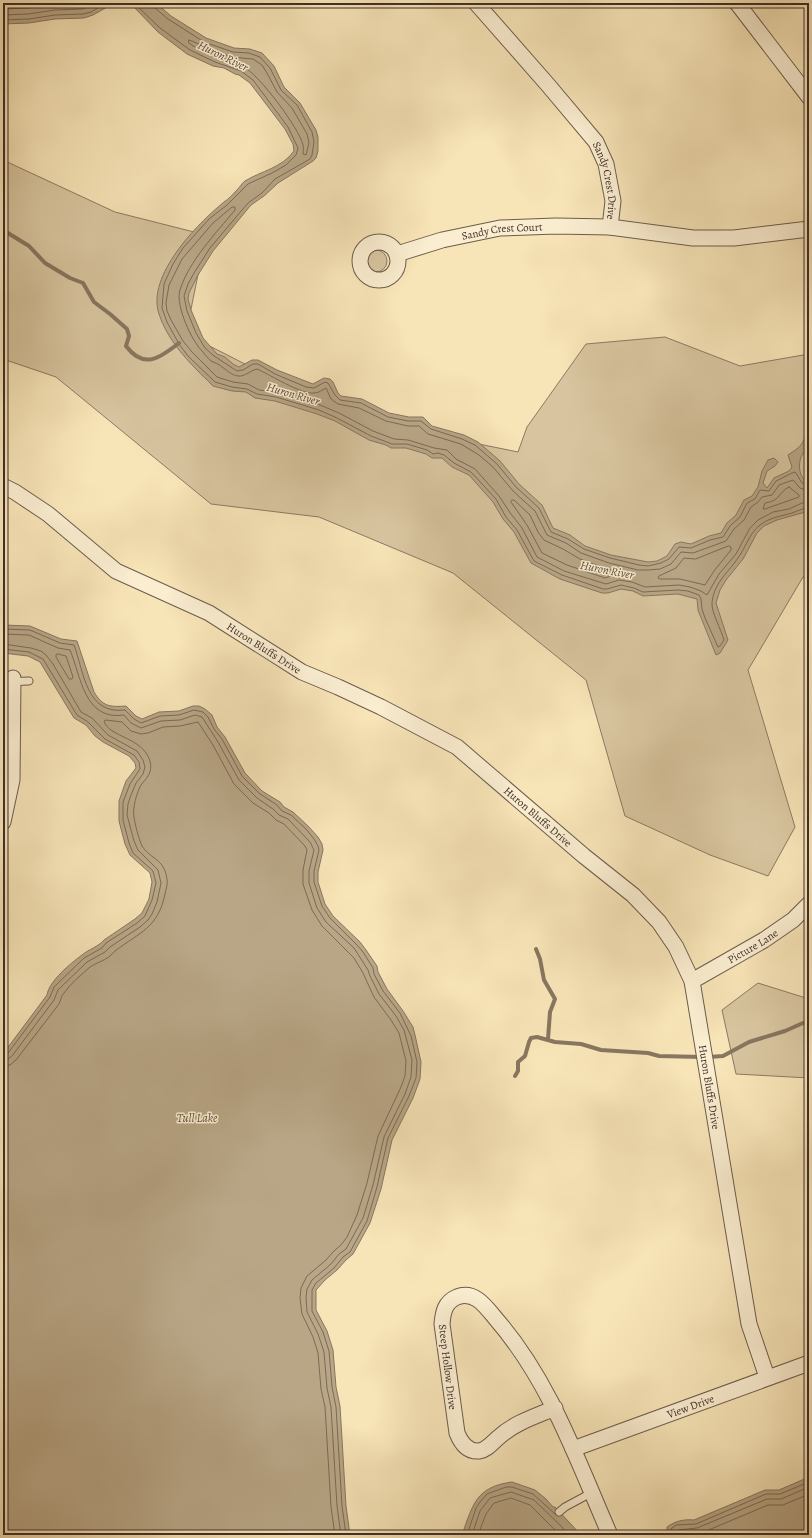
<svg xmlns="http://www.w3.org/2000/svg" width="812" height="1538" font-family="Alegreya,serif">
<rect width="100%" height="100%" fill="#f7e4b7"/>
<filter id="stains"><feTurbulence type="fractalNoise" baseFrequency=".005" numOctaves="4"/><feColorMatrix values="0 0 0 0 .2 0 0 0 0 .09 0 0 0 0 .02 0 0 0 .5 -.17"/></filter>
<radialGradient id="worn" r=".72"><stop offset=".6" stop-color="#630" stop-opacity="0"/><stop offset="1" stop-color="#630" stop-opacity=".3"/></radialGradient>
<g fill="#d8c59f" stroke="#8b7a64">
<polygon points="3,160 115,212 206,235 186,334 351,418 518,452 527,427 586,344 665,337 740,366 809,354 809,576 803,577 748,670 795,827 768,876 710,855 625,816 586,680 453,573 319,517 211,504 56,377 3,359"/>
<circle cx="376" cy="261" r="11"/>
<polygon points="758,983 809,999 809,1078 736,1074 722,1010"/>
</g>
<g fill="#b8a686" stroke="#877660">
<path d="M 3,3 L 156,3 L 171,16 L 206,38 L 234,48 L 250,49 L 262,53 L 274,66 L 284,87 L 300,103 L 316,130 L 318,137 L 318,151 L 316,158 L 313,161 L 278,183 L 264,196 L 251,205 L 213,251 L 198,275 L 189,293 L 188,299 L 191,310 L 203,338 L 217,354 L 225,357 L 233,364 L 239,367 L 252,360 L 258,360 L 277,370 L 313,384 L 324,378 L 330,379 L 333,382 L 338,393 L 341,396 L 362,399 L 389,413 L 409,417 L 423,417 L 432,426 L 464,435 L 478,442 L 485,448 L 500,461 L 519,484 L 542,505 L 553,528 L 570,535 L 585,546 L 611,555 L 648,562 L 657,561 L 667,556 L 675,544 L 681,542 L 691,544 L 709,536 L 721,533 L 727,523 L 736,515 L 744,500 L 752,496 L 758,487 L 762,471 L 768,460 L 774,458 L 778,462 L 775,466 L 767,471 L 763,483 L 767,488 L 774,478 L 789,471 L 792,467 L 788,455 C 800,447 804,445 806,431 L 809,429 C 809,434 811,442 809,446 C 807,450 803,452 801,457 C 798,465 799,480 809,482 L 809,511 L 777,520 L 764,526 L 757,533 L 743,559 L 726,580 L 720,590 L 716,603 L 728,640 L 720,653 L 716,655 L 698,610 L 697,599 L 678,594 L 643,596 L 633,591 L 621,589 L 608,593 L 602,593 L 560,579 L 531,563 L 514,532 L 503,519 L 493,502 L 469,475 L 452,467 L 442,458 L 432,458 L 426,454 L 406,448 L 391,448 L 386,445 L 369,440 L 335,421 L 317,414 L 275,401 L 255,398 L 246,392 L 232,391 L 213,386 L 211,384 C 207,379 202,376 198,371 C 182,355 166,336 159,314 C 146,276 197,224 224,202 C 229,199 233,194 237,190 C 240,187 242,183 245,181 C 261,171 282,168 294,151 L 293,144 L 285,129 L 250,83 L 239,75 L 235,74 L 224,68 L 213,66 L 187,54 L 158,32 L 133,6 L 115,4 L 107,7 L 93,15 L 84,18 L 55,19 L 29,23 L 3,24 Z"/>
<path d="M 3,625 L 30,626 L 61,639 L 77,641 L 94,692 C 103,707 110,707 126,706 L 136,716 L 142,719 L 159,712 L 179,711 L 193,706 L 199,706 L 205,709 L 212,715 L 217,727 L 225,737 L 245,773 L 262,791 L 280,802 L 284,807 L 293,812 L 308,826 L 318,837 L 322,844 L 323,850 L 318,872 L 318,882 L 325,904 L 333,916 L 360,942 L 366,950 L 377,966 L 378,972 L 387,989 L 403,1011 L 413,1027 L 415,1035 L 421,1062 L 420,1079 L 413,1098 L 392,1140 L 381,1189 L 370,1223 L 353,1254 L 346,1260 L 337,1270 L 325,1280 L 316,1290 L 316,1310 L 327,1331 L 333,1350 L 336,1387 L 340,1406 L 346,1506 L 350,1535 L 3,1535 L 3,1054 L 47,995 C 49,981 71,963 82,955 C 89,949 98,947 104,940 L 135,919 L 142,913 L 149,899 L 152,882 L 150,873 L 130,855 L 125,844 L 119,821 L 119,801 L 126,781 L 136,768 L 135,763 L 129,756 L 103,742 L 95,736 L 86,725 L 74,718 L 40,662 L 28,656 L 3,653 Z"/>
<path d="M 809,1477 L 809,1535 L 667,1535 L 667,1527 C 675,1521 684,1519 694,1520 L 765,1490 L 779,1490 Z"/>
<path d="M 512,1482 L 535,1490 L 546,1499 L 553,1507 L 555,1507 L 581,1535 L 462,1535 C 473,1504 476,1487 512,1482 Z"/>
</g>
<g fill="none" stroke-linecap="round" stroke-linejoin="round">
<g stroke="#7b6a57" stroke-width="1">
<path d="M 134,3 L 160,28 L 190,50 L 215,62 L 241,71 L 253,80 L 288,127 L 298,148 L 296,155 L 286,165 L 272,173 L 248,184 L 227,205 L 209,219 L 183,248 L 173,264 L 164,284 L 162,308 L 167,322 L 179,344 L 188,356 L 215,382 L 232,387 L 247,389 L 257,394 L 276,397 L 319,410 L 337,418 L 371,436 L 392,444 L 407,444 L 427,450 L 433,454 L 438,453 L 444,455 L 454,463 L 471,472 L 496,499 L 506,517 L 517,530 L 534,561 L 562,575 L 603,589 L 607,589 L 621,585 L 634,588 L 643,592 L 678,590 L 688,591 L 699,595 L 701,599 L 702,609 L 705,618 L 718,647 L 720,646 L 724,640 C 721,629 711,612 712,602 C 714,582 730,571 740,555 C 747,544 751,530 763,523 C 772,517 782,516 792,513 C 798,511 802,508 809,508"/>
<polyline points="153,3 155,8 168,19 204,42 233,52 249,53 260,57 270,68 281,90 297,105 312,132 314,142 312,155 310,159 275,179 262,193 248,203 210,248 194,273 188,284 184,296 187,311 196,333 205,348 214,356 237,371 243,370 253,364 258,364 275,374 306,387 314,388 325,382 328,383 335,395 340,400 361,403 388,417 408,421 421,421 431,429 462,439 475,445 482,451 497,464 516,487 539,508 551,532 568,539 584,549 610,558 639,565 648,566 661,563 669,559 679,547 691,548 710,540 723,537 730,526 740,517 747,503 755,499 760,490 769,491 776,481 794,472 796,473 802,483 809,486"/>
<polyline points="3,9 28,8 54,4 84,3"/>
<polyline points="3,15 28,14 55,10 83,9 96,3"/>
<polyline points="3,20 29,19 55,15 83,14 91,12 106,3"/>
<path d="M 189,40 L 231,57 L 253,59 L 262,65 L 267,73 L 277,92 L 292,108 L 307,134 L 309,143 L 306,155 L 303,154 C 303,151 304,148 303,145 C 299,128 260,76 244,67 C 228,58 209,55 193,46 L 189,43 Z"/>
<path d="M 789,487 L 799,495 L 799,497 L 765,509 L 763,509 L 765,503 C 781,501 778,492 789,487 Z"/>
<path d="M 809,491 L 800,488 L 793,480 L 779,485 L 772,495 L 762,497 L 758,502 L 751,507 L 744,520 L 734,529 L 726,541 L 693,553 L 681,552 L 671,564 L 660,569 L 648,570 L 638,570 L 609,563 L 581,553 L 566,543 L 547,535 L 535,511 L 513,491 L 493,467 L 479,455 L 461,444 L 428,434 L 419,426 L 408,426 L 386,421 L 359,408 L 338,404 L 331,399 L 326,388 C 322,390 319,393 314,393 C 302,395 269,374 257,369 C 251,370 245,377 238,376 C 231,375 227,370 222,367 C 219,364 215,363 211,361 C 208,358 205,355 203,352 C 192,342 175,305 180,290 C 189,261 216,233 235,210 L 235,207 L 232,207 L 213,223 L 182,259 L 169,285 L 166,303 L 167,311 L 171,320 L 183,341 L 192,352 L 217,377 L 233,382 L 248,384 L 259,390 L 277,392 L 320,405 L 339,413 L 373,431 L 394,439 L 408,440 L 434,448 L 447,450 L 456,459 L 475,469 L 499,496 L 511,514 L 522,528 L 537,557 L 564,571 L 606,584 L 619,580 L 632,582 L 645,587 L 679,585 L 690,587 L 701,591 L 707,595 L 719,574 L 736,554 L 750,528 L 758,520 L 773,512 L 789,509 L 802,503 L 809,503"/>
<polygon points="512,500 514,500 530,515 538,532 544,540 563,549 580,559 607,569 616,571 617,574 605,578 567,565 542,553 527,525 511,502"/>
<polygon points="729,546 731,547 731,550 714,571 705,585 680,579 660,579 658,578 659,576 676,568 684,558 695,559"/>
<path d="M 3,629 L 30,630 L 60,643 L 74,645 C 84,672 86,715 125,710 L 134,719 L 141,723 L 160,716 L 179,715 L 194,710 L 203,712 L 208,717 L 214,729 L 222,739 L 242,776 L 260,794 L 277,805 L 282,811 L 291,815 L 306,829 L 314,839 L 318,846 L 319,850 L 314,871 L 314,882 L 322,906 L 330,918 L 357,945 L 363,952 L 373,968 L 374,974 L 383,991 L 400,1013 L 411,1036 L 417,1062 L 416,1078 L 409,1096 L 388,1138 L 377,1187 L 367,1221 L 350,1252 L 343,1257 L 334,1268 L 316,1283 L 312,1290 L 312,1311 L 323,1332 L 329,1351 L 332,1387 L 336,1407 L 342,1506 L 346,1535"/>
<path d="M 3,634 L 29,635 L 58,648 L 70,650 C 81,676 84,721 124,715 L 131,723 L 141,728 L 161,721 L 180,720 L 195,715 L 202,717 L 218,742 L 239,780 L 257,798 L 273,809 L 279,815 L 288,819 L 310,842 L 314,850 L 309,871 L 309,883 L 317,908 L 326,922 L 354,948 L 368,970 L 370,976 L 379,994 L 396,1016 L 404,1030 L 412,1060 L 411,1077 L 405,1094 L 384,1137 L 373,1185 L 363,1218 L 346,1249 L 339,1254 L 331,1264 L 312,1280 L 307,1289 L 306,1298 L 307,1312 L 318,1334 L 324,1352 L 327,1388 L 331,1407 L 337,1506 L 341,1535"/>
<polyline points="3,644 31,648 41,651 46,655 53,664 81,712 92,718 108,735 137,751 143,760 145,767 143,774 136,783 131,795 128,804 127,815 134,841 138,850 158,870 161,883 157,902 152,914 148,920 140,927 110,947 105,952 87,962 58,990 54,1000 12,1056 8,1059 3,1060"/>
<polyline points="3,649 29,652 43,659 77,715 88,722 105,739 134,755 139,762 140,769 130,784 123,802 123,820 129,843 133,853 153,871 156,883 152,900 145,916 137,923 106,943 102,948 84,958 54,987 50,997 8,1053 3,1055"/>
<polygon points="58,654 66,656 73,677 72,679 69,679 56,657 56,655"/>
<path d="M 3,1066 L 10,1065 L 16,1060 L 59,1004 C 61,1000 61,996 64,993 C 71,983 81,975 90,967 C 96,963 103,961 109,957 C 111,955 113,953 115,951 C 140,932 158,928 165,894 C 166,889 168,884 167,879 C 164,858 151,860 142,846 C 139,839 135,825 134,817 C 132,809 137,792 141,785 C 147,777 153,773 150,761 C 143,737 108,737 104,721 L 106,720 L 122,722 L 131,731 L 141,734 L 148,733 L 163,727 L 180,726 L 198,722 L 213,745 L 234,784 L 253,803 L 269,813 L 276,820 L 284,824 L 305,846 L 307,850 L 303,870 L 303,884 L 312,910 L 322,926 L 354,958 L 363,973 L 374,997 L 391,1020 L 399,1033 L 406,1061 L 405,1076 L 401,1087 L 378,1136 L 367,1183 L 357,1215 L 347,1237 L 341,1245 L 335,1250 L 326,1260 L 307,1276 L 301,1288 L 300,1298 L 302,1314 L 313,1337 L 318,1353 L 321,1389 L 325,1407 L 331,1507 L 335,1535"/>
<polyline points="467,1535 476,1508 480,1502 487,1494 506,1487 512,1487 533,1494 555,1514"/>
<polyline points="472,1535 480,1511 490,1498 511,1492 534,1500 560,1525 569,1535"/>
<polyline points="478,1535 486,1514 494,1503 511,1498 530,1505 560,1535"/>
<polyline points="671,1535 671,1529 676,1525 696,1524 766,1494 780,1494 809,1482"/>
<polyline points="676,1535 678,1530 697,1528 767,1499 781,1499 809,1487"/>
<polyline points="685,1535 699,1534 768,1505 783,1505 809,1494"/>
</g>
<g stroke="#877660" stroke-width="4">
<path d="M 3,230 L 29,246 L 45,263 L 70,278 L 83,283 L 94,302 L 110,314 L 127,329 L 129,336 L 126,346 C 144,370 160,358 179,343"/>
<polyline points="536,949 540,959 544,980 555,999 550,1012 548,1039"/>
<polyline points="709,1057 723,1056 749,1042 785,1031 803,1023 809,1024"/>
<polyline points="515,1076 518,1071 518,1062 525,1056 529,1042 531,1038 537,1037 555,1042 581,1044 601,1050 648,1053 659,1056 702,1057"/>
</g>
<g stroke="#6c5c4c" stroke-width="9">
<g id="lane">
<polyline points="3,682 29,681"/>
<polyline points="559,1512 565,1507 591,1493"/>
</g>
</g>
<g stroke="#6c5c4c" stroke-width="17">
<g id="street">
<path id="s1" d="M 476,3 L 548,85 L 596,142 L 606,164 L 613,201 L 610,227"/>
<polyline points="737,3 809,97"/>
<circle cx="379" cy="261" r="19"/>
<path id="s2" d="M 397,254 L 442,240 L 500,228 L 556,226 L 610,227 L 693,238 L 734,238 L 809,229"/>
<path id="s3" d="M 3,486 L 15,492 L 48,514 L 116,571 L 209,613 L 302,672 L 338,687 L 381,707 L 457,747 L 584,856 L 633,895 L 659,922 L 676,947 L 692,981 L 749,1324 L 767,1377"/>
<polyline points="3,822 12,780 13,678"/>
<path id="s4" d="M 692,981 L 764,940 L 793,920 L 809,904"/>
<path d="M 555,1408 C 536,1416 514,1423 499,1437 C 493,1442 487,1450 479,1451 C 467,1452 461,1443 457,1433 L 442,1324 C 443,1312 445,1302 457,1297 C 475,1290 486,1307 496,1319 C 550,1381 577,1460 610,1535"/>
<path id="s5" d="M 573,1449 L 809,1363"/>
</g>
</g>
<use href="#lane" stroke="#faedd0" stroke-width="7"/>
<use href="#street" stroke="#faedd0" stroke-width="15"/>
</g>
<g text-anchor="middle" stroke-width="3" stroke-linejoin="round" paint-order="stroke">
<g font-size="11" fill="#3e2e28" stroke="#faedd0">
<text dy="4" stroke="none"><textPath href="#s1" startOffset="224">Sandy Crest Drive</textPath></text>
<text dy="4" stroke="none"><textPath href="#s2" startOffset="108">Sandy Crest Court</textPath></text>
<text dy="4" stroke="none"><textPath href="#s3" startOffset="309">Huron Bluffs Drive</textPath></text>
<text dy="4" stroke="none"><textPath href="#s3" startOffset="633">Huron Bluffs Drive</textPath></text>
<text dy="4" stroke="none"><textPath href="#s4" startOffset="70">Picture Lane</textPath></text>
<text dy="4" stroke="none"><textPath href="#s3" startOffset="969">Huron Bluffs Drive</textPath></text>
<text transform="translate(448 1367) rotate(83)" y="4">Steep Hollow Drive</text>
<text dy="4" stroke="none"><textPath href="#s5" startOffset="125">View Drive</textPath></text>
</g>
<g font-size="12" font-style="italic" fill="#5c4c40" stroke="#faedd0">
<text transform="translate(223 56) rotate(26)" y="4">Huron River</text>
<text transform="translate(293 394) rotate(16)" y="4">Huron River</text>
<text transform="translate(607 570) rotate(11)" y="4">Huron River</text>
<text x="197" y="1122">Tull Lake</text>
</g>
</g>
<rect width="812" height="1538" fill="none" stroke="#f7e4b7" stroke-width="16"/>
<rect x="4" y="4" width="804" height="1530" fill="none" stroke="#3e2e28" stroke-width="2"/>
<rect x="8" y="8" width="796" height="1522" fill="none" stroke="#3e2e28"/>
<rect width="100%" height="100%" filter="url(#stains)"/>
<rect width="100%" height="100%" fill="url(#worn)"/>
</svg>
